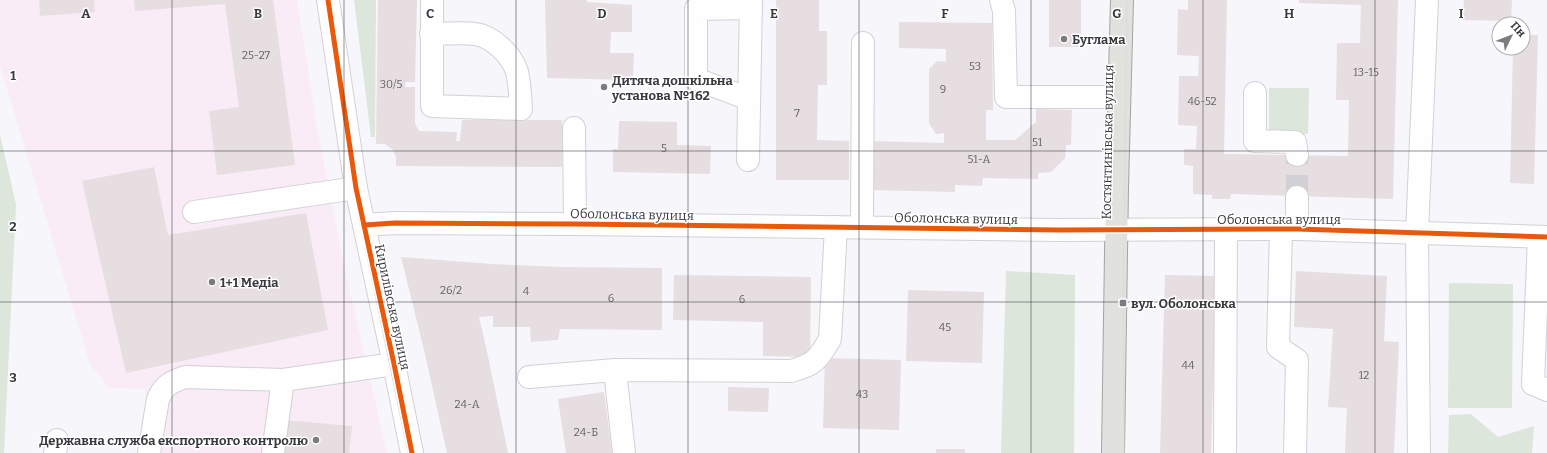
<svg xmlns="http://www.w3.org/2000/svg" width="1547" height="453" font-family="Bitter,serif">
<rect width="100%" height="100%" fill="#f6f6fb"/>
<polygon fill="#f9ecf6" points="0,0 297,0 316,122 343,261 387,453 140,453 147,431 145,389 109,388 90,364 0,66"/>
<g fill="#dce6db">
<polygon points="354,0 376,0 375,137 371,137"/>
<polygon points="1269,88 1309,88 1308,134 1269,133"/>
<polygon points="0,135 16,204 4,453 0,453"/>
<polygon points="1006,271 1075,275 1074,453 1001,453"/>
<polygon points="1449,283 1513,284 1512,408 1448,408"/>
<polygon points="1471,414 1498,437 1534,426 1532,453 1448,453 1449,415"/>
</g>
<g fill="#e6dee0">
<polygon points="39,0 94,0 95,12 40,16"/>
<polygon points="134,0 273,0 295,165 217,175 209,111 239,107 225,4 135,11"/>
<polygon points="378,0 417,0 415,82 406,82 405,87 415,87 415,124 419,131 457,132 456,141 460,141 462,120 562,120 562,167 396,166 396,157 392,149 385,144 376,144"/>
<polygon points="545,0 587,0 587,2 632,5 632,32 611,32 610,53 634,53 633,80 547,78"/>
<polygon points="776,0 819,0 819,31 827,31 827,85 818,85 817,140 849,141 849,180 776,180"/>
<rect x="1049" y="0" width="32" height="47"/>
<polygon points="1188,0 1227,0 1224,154 1348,156 1349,100 1336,100 1337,43 1360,43 1361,5 1299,3 1299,0 1398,0 1393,199 1231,194 1230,199 1212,199 1212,195 1193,194 1193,166 1184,165 1184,149 1196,149 1197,126 1178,125 1179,76 1198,76 1199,56 1177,55 1178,9 1188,10"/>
<polygon points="1464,0 1512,0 1511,21 1463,20"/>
<polygon points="899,22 992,23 993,110 986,110 986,140 1015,140 1036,122 1036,109 1072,110 1071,145 1066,145 1065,158 1051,172 1038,173 1038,179 983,178 982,186 955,185 955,192 870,190 870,141 944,143 944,133 936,134 929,123 929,69 937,61 946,62 946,49 899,48"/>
<polygon points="1523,35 1538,35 1534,184 1510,183 1513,48 1523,48"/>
<polygon points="619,121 677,122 677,145 711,146 710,174 613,172 613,149 618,149"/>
<polygon points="154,167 168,235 306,213 328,330 126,373 82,181"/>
<polygon points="401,257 492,264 560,267 662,268 662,330 560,329 558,340 531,342 530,327 493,327 493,316 479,317 486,347 508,453 447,453 425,354"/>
<polygon points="1296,271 1387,276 1384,341 1399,342 1394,453 1345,453 1347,408 1328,407 1333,329 1294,327"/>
<polygon points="674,275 811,277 810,357 763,356 763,322 673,320"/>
<polygon points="1165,275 1216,276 1211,453 1160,453"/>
<polygon points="908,290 984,292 982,363 906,361"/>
<polygon points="825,358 901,360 899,430 823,428"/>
<polygon points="728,387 769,388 768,412 728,411"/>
<polygon points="604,392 612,453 566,453 558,399"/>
<polygon points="283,420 352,426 349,453 280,453"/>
<rect x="936" y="449" width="29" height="4"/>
</g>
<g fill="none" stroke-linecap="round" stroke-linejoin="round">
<polyline stroke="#d0d0d5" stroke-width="22" stroke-dasharray="22 11" stroke-linecap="butt" points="1297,197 1297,155"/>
<g stroke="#d1d1d6" stroke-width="24">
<g id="minor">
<polyline points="328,0 356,188 394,364 412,453"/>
<polyline points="1001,0 1004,11 1006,97 1119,97"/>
<path d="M 431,34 C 446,34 461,32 475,34 C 492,36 512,55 517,72 C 520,84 520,96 521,109 L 432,106 L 432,0"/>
<polyline points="1255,93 1255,141 1295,142 1297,155"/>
<polyline points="749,99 696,79 696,9 751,8"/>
<polyline points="574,128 575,224"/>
<polyline points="748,160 751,0"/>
<polyline points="1297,197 1297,229"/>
<polyline points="194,212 356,188"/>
<polyline points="364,225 395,223 575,224 1060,230 1297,229 1547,237"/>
<polyline points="862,227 863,43"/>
<polyline points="1281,230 1278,347 1297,360 1295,453"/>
<polyline points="1539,237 1533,384 1547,390"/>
<polyline points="615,370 624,453"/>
<path d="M 529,377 L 615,370 L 791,371 C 814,365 818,360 830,339 L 836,227"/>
<polyline points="55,453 57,440"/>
<path d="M 149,453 L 158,399 C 164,385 171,382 185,377 L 283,380 L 394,364"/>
<polyline points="273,453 283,380"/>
<polyline points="1225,453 1226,230"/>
<polyline points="1419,453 1417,233 1427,0"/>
</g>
</g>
<g stroke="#a2a59e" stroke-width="24">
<polyline id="major" points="1113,453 1117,187 1122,0"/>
</g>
<use href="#minor" stroke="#fefefe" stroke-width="22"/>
<use href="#major" stroke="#e1e2dd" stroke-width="22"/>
<g stroke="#d9dadc" stroke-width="1">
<polyline points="325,0 353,189 408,453"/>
<polyline points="1124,453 1123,303 1127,0"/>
</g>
<g stroke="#fff" stroke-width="8">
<g id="cycleway">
<polyline points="328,0 356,188 394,364 412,453"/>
<polyline points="364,225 395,223 575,224 1060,230 1297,229 1547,237"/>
</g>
</g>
<use href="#cycleway" stroke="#e8590c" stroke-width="5"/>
</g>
<path fill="none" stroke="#393a3e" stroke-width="1" stroke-opacity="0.55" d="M 172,0 L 172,453M 344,0 L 344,453M 516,0 L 516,453M 688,0 L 688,453M 859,0 L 859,453M 1031,0 L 1031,453M 1203,0 L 1203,453M 1375,0 L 1375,453M 0,151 L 1547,151M 0,302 L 1547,302"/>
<g fill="#7b7c80" stroke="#fff" stroke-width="1.5">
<circle cx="1064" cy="39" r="4"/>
<circle cx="604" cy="87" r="4"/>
<circle cx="212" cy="282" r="4"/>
<rect x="1119" y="299" width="8" height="8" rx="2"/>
<circle cx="316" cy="440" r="4"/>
</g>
<g text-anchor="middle" stroke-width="3" stroke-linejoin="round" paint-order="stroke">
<g font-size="11" fill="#646366">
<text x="256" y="59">25-27</text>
<text x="975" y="70">53</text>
<text x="1366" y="76">13-15</text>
<text x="391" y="88">30/5</text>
<text x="943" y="93">9</text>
<text x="1202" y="105">46-52</text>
<text x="797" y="117">7</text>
<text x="1037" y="146">51</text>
<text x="664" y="152">5</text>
<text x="979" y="163">51-А</text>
<text x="451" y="294">26/2</text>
<text x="526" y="295">4</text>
<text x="611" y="302">6</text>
<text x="742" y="303">6</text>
<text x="945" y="331">45</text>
<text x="1188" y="369">44</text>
<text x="1364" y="379">12</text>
<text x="862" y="398">43</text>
<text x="467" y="408">24-А</text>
<text x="586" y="436">24-Б</text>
</g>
<g font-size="13" font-weight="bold" fill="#393a3e" stroke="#fff" text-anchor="start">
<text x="1072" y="44">Буглама</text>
<text x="612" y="85">Дитяча дошкільна<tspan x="612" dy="15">установа №162</tspan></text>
<text x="220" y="287">1+1 Медіа</text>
<text x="1131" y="308">вул. Оболонська</text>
<text x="308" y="445" text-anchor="end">Державна служба експортного контролю</text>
</g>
<g font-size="13" fill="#393a3e" stroke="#fff">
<text transform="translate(1107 142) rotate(-89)" y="5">Костянтинівська вулиця</text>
<text transform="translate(632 214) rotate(1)" y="5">Оболонська вулиця</text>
<text transform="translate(956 218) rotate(1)" y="5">Оболонська вулиця</text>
<text x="1279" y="224">Оболонська вулиця</text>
<text transform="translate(393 307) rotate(78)" y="5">Кирилівська вулиця</text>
</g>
</g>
<g font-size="13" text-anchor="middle" font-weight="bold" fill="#393a3e" stroke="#fff" stroke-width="3" stroke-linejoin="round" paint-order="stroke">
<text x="86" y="18">A</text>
<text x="258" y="18">B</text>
<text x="430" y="18">C</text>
<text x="602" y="18">D</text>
<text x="774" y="18">E</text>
<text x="945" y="18">F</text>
<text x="1117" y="18">G</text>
<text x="1289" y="18">H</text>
<text x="1461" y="18">I</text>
<text x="13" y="80">1</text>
<text x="13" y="231">2</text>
<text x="13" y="382">3</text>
</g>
<g transform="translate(1511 36) rotate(47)"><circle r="19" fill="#ffffff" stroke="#b0b0b2"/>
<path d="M0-3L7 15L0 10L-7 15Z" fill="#7b7c80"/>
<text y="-6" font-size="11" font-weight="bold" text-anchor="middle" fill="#393a3e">Пн</text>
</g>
</svg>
